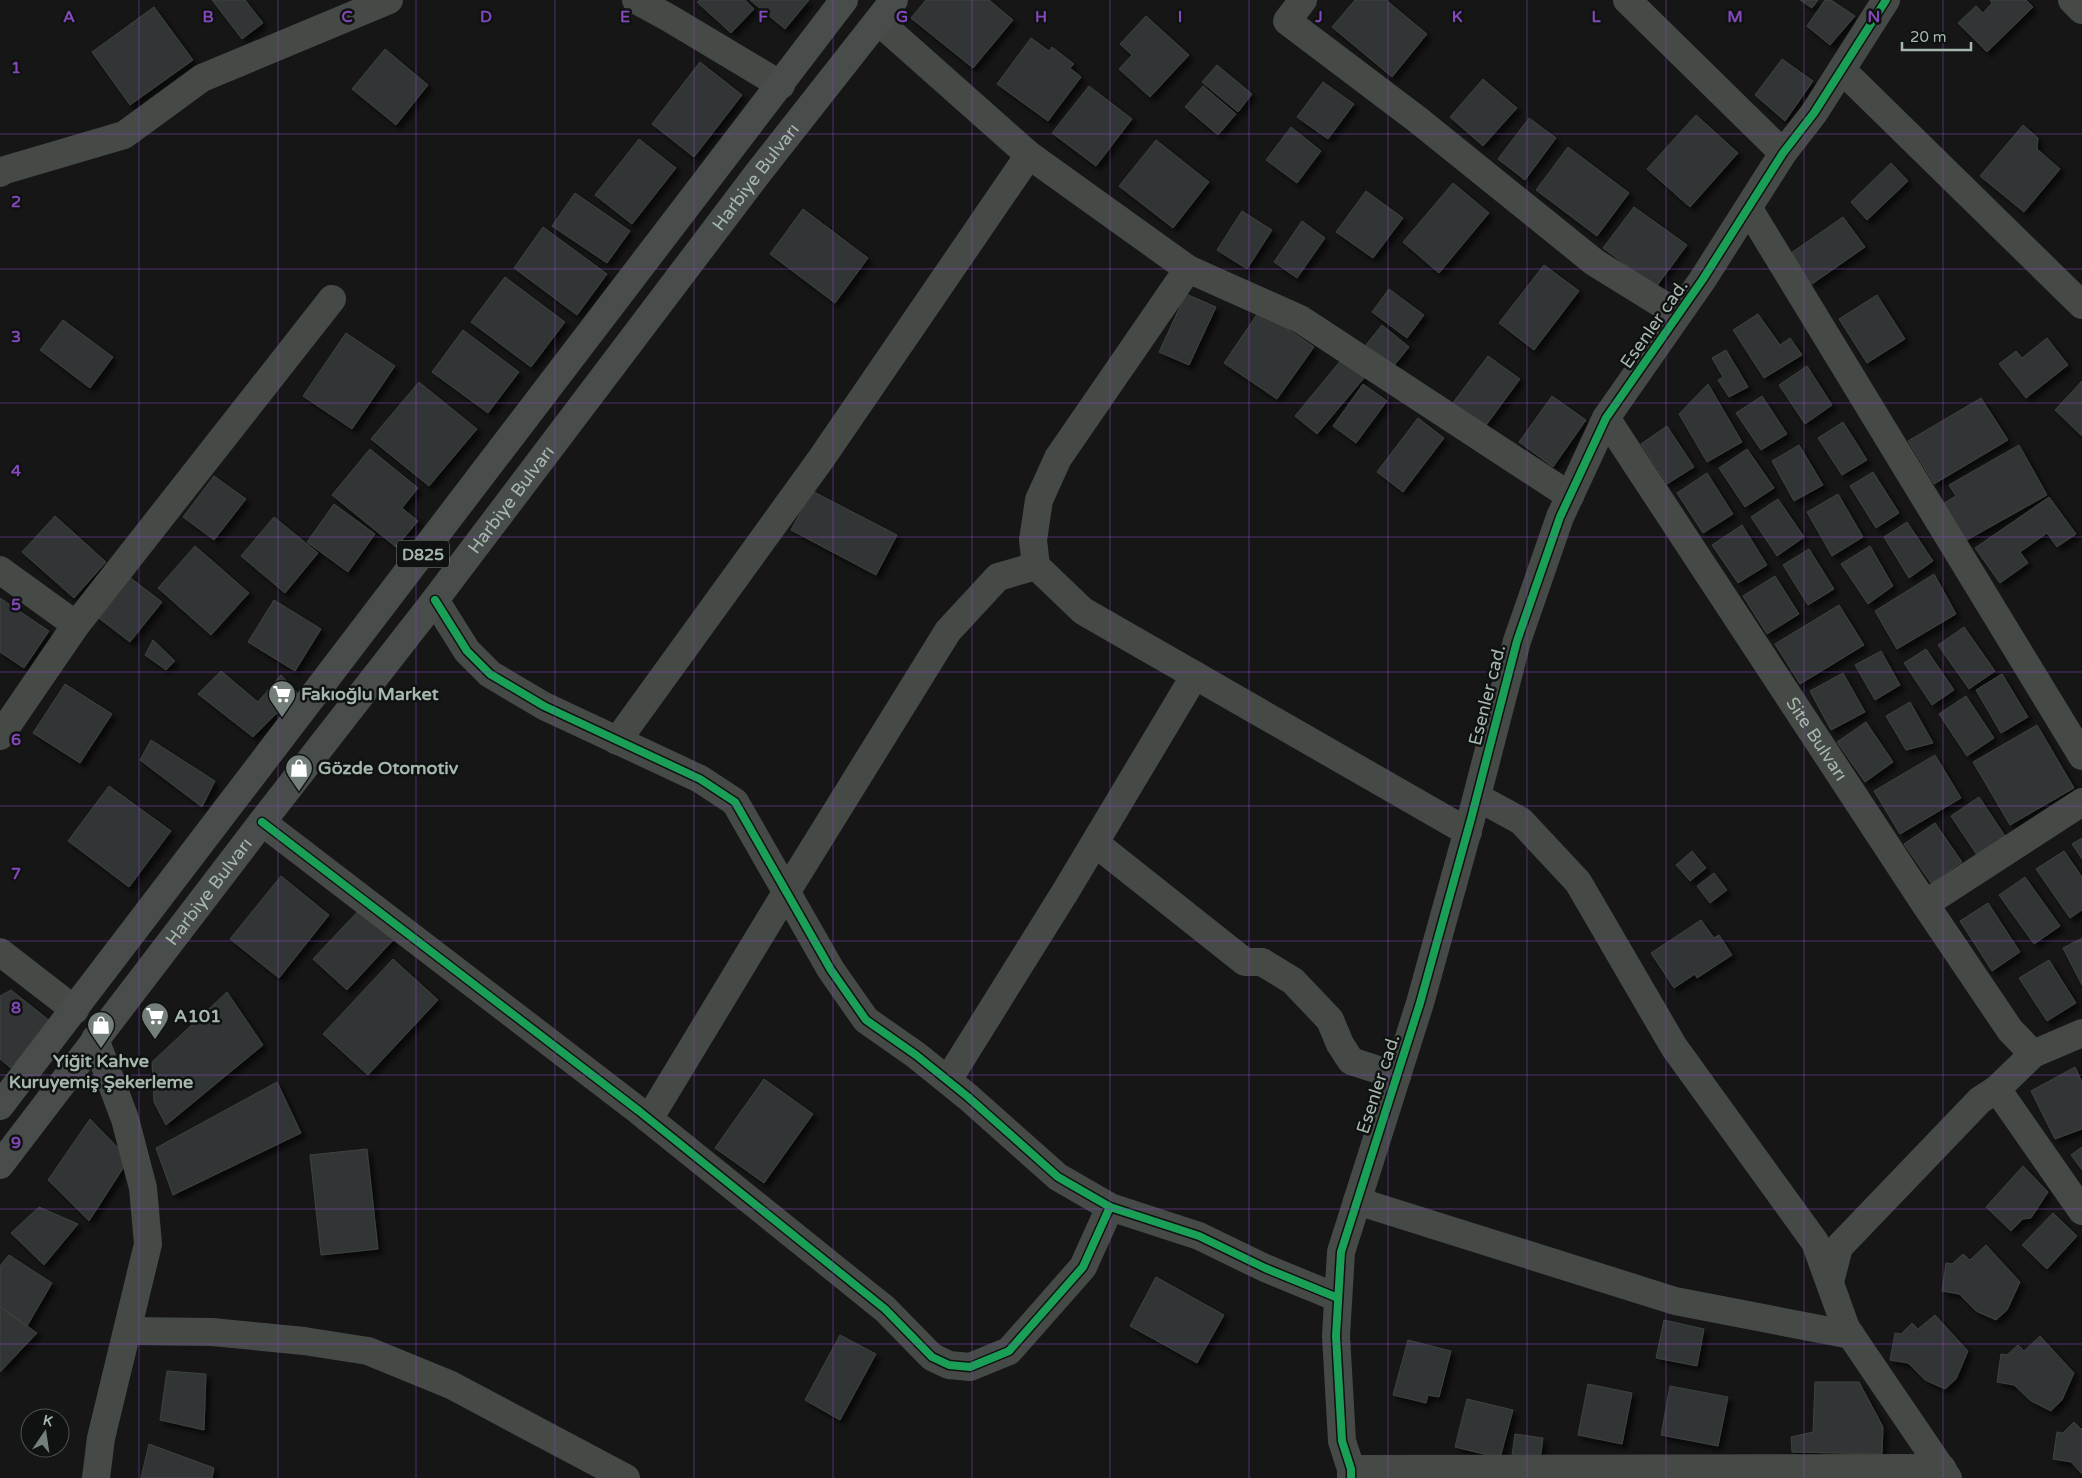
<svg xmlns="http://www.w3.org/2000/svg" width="2082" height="1478" font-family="'Varela Round',sans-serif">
<defs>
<filter id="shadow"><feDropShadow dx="4.5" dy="4.5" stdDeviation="2.5" flood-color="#0009"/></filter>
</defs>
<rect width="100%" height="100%" fill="#161616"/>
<g fill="#333634" stroke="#3e4240" filter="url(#shadow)">
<polygon points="212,0 245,0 263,23 242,39"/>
<polygon points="700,0 745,0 754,9 731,33 697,2"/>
<polygon points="750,0 809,0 785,29"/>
<polygon points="926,0 989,0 1013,20 973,68 911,18"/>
<polygon points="1355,0 1386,0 1427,34 1392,77 1332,27"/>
<polygon points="1800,0 1818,0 1812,8"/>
<polygon points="1825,0 1831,0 1855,16 1830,45 1807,26"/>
<polygon points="1990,0 2026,0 2033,7 1987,52 1958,23 1976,6 1983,13 1992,3"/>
<polygon points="154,7 193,60 130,105 92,52"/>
<polygon points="1146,16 1189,55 1150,97 1119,69 1132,55 1120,44"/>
<polygon points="1031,38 1049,51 1052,47 1074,64 1070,68 1081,77 1048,121 997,84"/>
<polygon points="385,49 428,85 396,125 352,89"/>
<polygon points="1782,59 1813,81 1785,121 1755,95"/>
<polygon points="700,62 742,95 694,157 652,124"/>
<polygon points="1217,65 1252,94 1238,112 1202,82"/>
<polygon points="1483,79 1517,108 1483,146 1450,117"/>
<polygon points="1323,82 1354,104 1328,139 1297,117"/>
<polygon points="1089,86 1132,119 1096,166 1052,133"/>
<polygon points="1203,86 1236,114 1218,135 1185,107"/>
<polygon points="1696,115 1738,153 1690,207 1647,169"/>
<polygon points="1529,118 1556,138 1525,180 1498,159"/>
<polygon points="2023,125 2038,138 2037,149 2060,169 2024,212 1980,176"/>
<polygon points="1291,127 1321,151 1297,183 1266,160"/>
<polygon points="639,139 676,168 632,224 595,195"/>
<polygon points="1156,140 1209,182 1173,228 1119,186"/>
<polygon points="1568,147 1629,193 1597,236 1536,190"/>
<polygon points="1891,163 1908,181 1867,220 1851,202"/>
<polygon points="1453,183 1489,213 1439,273 1403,242"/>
<polygon points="1366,191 1403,218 1373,258 1336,232"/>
<polygon points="575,193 630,231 607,263 552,226"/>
<polygon points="1634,207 1687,245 1656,287 1603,248"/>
<polygon points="803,209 868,258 835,303 770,254"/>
<polygon points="1242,211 1272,230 1247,269 1217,250"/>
<polygon points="1843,217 1865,247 1812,284 1791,253"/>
<polygon points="1302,221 1325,238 1297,278 1274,262"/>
<polygon points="543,227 607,274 577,315 514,268"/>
<polygon points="1544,265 1579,291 1534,350 1499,323"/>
<polygon points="505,277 565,322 531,367 471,322"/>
<polygon points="1389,289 1424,315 1407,338 1372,312"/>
<polygon points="1186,294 1216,307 1189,365 1159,352"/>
<polygon points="1877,295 1905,339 1867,363 1839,319"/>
<polygon points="1260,310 1314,347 1277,399 1224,363"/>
<polygon points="1758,314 1780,345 1790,338 1802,355 1764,378 1733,330"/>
<polygon points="63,320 113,357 90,388 40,350"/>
<polygon points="1382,325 1409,347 1388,373 1361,351"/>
<polygon points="463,330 519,372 488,413 432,372"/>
<polygon points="346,333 395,366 352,429 303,396"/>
<polygon points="2047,338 2068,365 2026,398 1999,364 2016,351 2022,358"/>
<polygon points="1726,350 1748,387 1729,397 1718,380 1723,377 1712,358"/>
<polygon points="1488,356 1520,379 1484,428 1452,404"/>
<polygon points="1342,359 1364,378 1317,434 1295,416"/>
<polygon points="1807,366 1832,405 1805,424 1779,385"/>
<polygon points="2082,381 2082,436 2055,410"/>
<polygon points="419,382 477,429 429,486 371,439"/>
<polygon points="1363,384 1387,401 1356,443 1333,426"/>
<polygon points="1708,384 1742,442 1707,462 1679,414"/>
<polygon points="1552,396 1586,420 1553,467 1519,442"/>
<polygon points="1762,396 1787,434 1761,450 1736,413"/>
<polygon points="1981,398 2008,440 1934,484 1908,441"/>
<polygon points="1418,418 1444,438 1403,492 1377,472"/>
<polygon points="1843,422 1867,460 1842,475 1818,438"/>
<polygon points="1667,426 1694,467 1667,484 1641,444"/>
<polygon points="1799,445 1823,485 1794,501 1772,461"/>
<polygon points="2019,445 2047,495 1965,541 1944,503 1956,496 1949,485"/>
<polygon points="370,449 418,488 402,508 418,521 396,547 332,495"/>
<polygon points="1747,449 1774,488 1745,507 1719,468"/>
<polygon points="1873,472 1899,513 1876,528 1850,486"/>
<polygon points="1707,473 1733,514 1703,533 1677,493"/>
<polygon points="214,476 246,499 214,540 183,517"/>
<polygon points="812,491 897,535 876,575 791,530"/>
<polygon points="1838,494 1863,537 1832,556 1807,512"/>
<polygon points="2049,497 2076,534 2057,547 2047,533 2020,552 2028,563 2000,583 1975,548"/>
<polygon points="1778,499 1804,537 1777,556 1751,517"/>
<polygon points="334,504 375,534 348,572 307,542"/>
<polygon points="55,516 106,562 74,598 22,552"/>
<polygon points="274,517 318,553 285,593 241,556"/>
<polygon points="1907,522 1933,561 1909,578 1884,537"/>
<polygon points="1742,525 1767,565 1738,583 1712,545"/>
<polygon points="195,546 249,593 211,635 158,588"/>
<polygon points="1870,546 1893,586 1868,604 1841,564"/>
<polygon points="1809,549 1834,589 1808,605 1783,565"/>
<polygon points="1934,574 1956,614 1897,649 1875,611"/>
<polygon points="128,576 162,602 130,642 96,616"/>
<polygon points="1775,576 1799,614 1767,634 1743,596"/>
<polygon points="0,598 49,631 24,668 0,652"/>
<polygon points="274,600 321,629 295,671 248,642"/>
<polygon points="1839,605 1864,645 1800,684 1775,644"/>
<polygon points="1964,627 1995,671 1969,689 1938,645"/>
<polygon points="153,640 175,661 166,670 145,655"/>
<polygon points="1926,649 1954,690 1932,705 1904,663"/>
<polygon points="1881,651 1900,685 1875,700 1855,665"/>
<polygon points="221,671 258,702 281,675 300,696 276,714 253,737 198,694"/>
<polygon points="1843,673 1865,712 1831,730 1810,691"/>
<polygon points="2002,674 2028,717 2001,733 1976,690"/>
<polygon points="65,684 112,714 80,763 33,733"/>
<polygon points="1966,696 1994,738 1967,756 1939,714"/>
<polygon points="1910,702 1933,743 1906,750 1886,716"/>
<polygon points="1866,722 1893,762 1865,782 1837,742"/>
<polygon points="2037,725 2074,788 2010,825 1973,762"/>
<polygon points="151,740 215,781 202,807 140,760"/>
<polygon points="1935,755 1961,798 1900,834 1874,791"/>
<polygon points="109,786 171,831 129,887 68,841"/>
<polygon points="1979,797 2007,839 1979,858 1951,816"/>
<polygon points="1935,823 1962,862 1931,883 1904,844"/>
<polygon points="2082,838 2082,859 2072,844"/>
<polygon points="1692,851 1706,868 1690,881 1676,865"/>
<polygon points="2064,851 2082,877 2082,910 2070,918 2036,869"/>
<polygon points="1714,873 1727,890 1710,903 1697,886"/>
<polygon points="281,876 329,915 279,978 230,939"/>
<polygon points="2025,877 2060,926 2034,944 1999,895"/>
<polygon points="1988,903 2020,952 1992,971 1960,921"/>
<polygon points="362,907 395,938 347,990 313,959"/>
<polygon points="1701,920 1714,938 1719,935 1732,955 1697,978 1695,974 1674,988 1651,953"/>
<polygon points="2082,938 2082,985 2063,948"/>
<polygon points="393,959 438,1000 368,1075 323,1034"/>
<polygon points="2049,960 2076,1003 2047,1021 2019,978"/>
<polygon points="11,990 50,1021 11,1068 0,1059 0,996"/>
<polygon points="227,992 263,1045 166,1125 154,1102 152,1062"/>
<polygon points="2075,1067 2082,1082 2082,1129 2055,1139 2031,1091"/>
<polygon points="764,1079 813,1114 764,1183 715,1148"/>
<polygon points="277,1082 301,1133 173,1195 156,1148"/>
<polygon points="90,1119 129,1159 89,1221 48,1180"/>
<polygon points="2082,1147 2082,1170 2071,1155"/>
<polygon points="367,1149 378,1249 321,1255 310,1155"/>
<polygon points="2023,1166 2048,1192 2031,1218 2023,1219 2011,1231 1986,1207"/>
<polygon points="39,1207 78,1224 44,1265 11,1233"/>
<polygon points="2053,1213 2077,1236 2047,1269 2022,1245"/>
<polygon points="1986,1245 2020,1282 2007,1310 1996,1320 1976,1311 1959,1294 1942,1291 1946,1263 1952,1264 1963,1254 1970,1260"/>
<polygon points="9,1255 52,1283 27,1326 0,1307 0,1266"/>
<polygon points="1156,1277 1224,1315 1197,1363 1130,1326"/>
<polygon points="0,1307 37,1333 0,1372"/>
<polygon points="1935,1315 1968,1351 1956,1379 1945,1389 1925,1380 1908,1363 1890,1360 1895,1333 1901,1334 1912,1323 1918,1329"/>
<polygon points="1664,1320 1704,1329 1697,1366 1656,1358"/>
<polygon points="840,1335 876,1354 840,1420 805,1400"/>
<polygon points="2040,1336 2074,1373 2062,1400 2051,1411 2031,1401 2014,1385 1997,1382 2001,1354 2007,1355 2018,1345 2024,1351"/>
<polygon points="1408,1340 1451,1351 1439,1397 1428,1395 1426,1403 1393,1395"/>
<polygon points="167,1371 206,1374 204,1430 160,1420"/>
<polygon points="1815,1382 1859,1382 1883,1427 1882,1454 1792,1452 1791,1437 1813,1432"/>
<polygon points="1588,1384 1632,1393 1622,1444 1578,1435"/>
<polygon points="1670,1386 1728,1397 1718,1446 1661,1435"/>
<polygon points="1467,1399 1513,1410 1500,1458 1455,1447"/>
<polygon points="2074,1422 2081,1429 2082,1428 2082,1474 2071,1462 2053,1459 2057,1432 2063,1433"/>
<polygon points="1515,1434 1543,1438 1540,1460 1512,1456"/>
<polygon points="149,1444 214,1468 212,1478 141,1478"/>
</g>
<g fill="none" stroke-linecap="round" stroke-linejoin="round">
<g stroke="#464a47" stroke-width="28">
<polyline points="636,0 669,18 781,85"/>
<polyline points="1303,0 1287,21 1418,120 1594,262 1678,314"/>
<polyline points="1627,0 1783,153"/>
<polyline points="2072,0 2082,10"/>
<polyline points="878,21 1029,155 1188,269 1300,319 1570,496"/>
<polyline points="1842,70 2082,305"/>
<polyline points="0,173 5,170 124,135 202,78 389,0"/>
<polyline points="1749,209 2082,756"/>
<polyline points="1188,269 1058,458 1039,500 1033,540 1036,566 1083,611 1468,832"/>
<path id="s1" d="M 1606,418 L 1925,904 L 2010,1030 L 2033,1054"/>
<polyline points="0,570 76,625"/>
<polyline points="435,600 467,651 490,674 544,706 700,779 735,802 831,970 866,1020 916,1055 968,1097 1058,1177 1110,1207 1199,1236 1265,1268 1338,1298"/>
<polyline points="0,736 76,625 332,299"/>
<polyline points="617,741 821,459 1029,155"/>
<polyline points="1477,797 1521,821 1578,882 1674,1047 1815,1242 1846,1328 1948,1478"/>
<polyline points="262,822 639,1111 885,1309 932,1357 949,1365 970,1367 1009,1351 1083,1267 1110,1207"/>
<polyline points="1095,843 1245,962 1262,962 1293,981 1330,1020 1340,1044 1351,1061 1397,1076"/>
<polyline points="1925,904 2082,802"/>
<polyline points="0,952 75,1010"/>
<polyline points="95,1039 125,1119 143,1188 148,1244 101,1438 96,1478"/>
<polyline points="948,1080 1067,889 1195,675"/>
<polyline points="1997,1089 2082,1211"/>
<polyline points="649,1119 787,891 948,631 998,577 1036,566"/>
<polyline points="1357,1201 1675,1301 1851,1335"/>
<polyline points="1830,1282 1839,1247 1980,1100 1997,1089 2033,1054 2082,1033"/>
<polyline points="128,1331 212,1332 304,1341 368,1351 451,1385 626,1478"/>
<polyline points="1351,1469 1942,1468"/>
<polyline points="1351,1478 1351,1469 1342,1441 1336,1336 1341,1252 1420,1003 1471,819 1517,641 1560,517 1606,418 1703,279 1783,153 1814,113 1886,0"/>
</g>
<g stroke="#484c4a" stroke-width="28">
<polyline points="0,1106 844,0"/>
<path id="s2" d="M 0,1165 L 262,822 L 435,600 L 758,173 L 894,0"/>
</g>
<g stroke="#101212" stroke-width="11">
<g id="cycleway">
<polyline points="435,600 467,651 490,674 544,706 700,779 735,802 831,970 866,1020 916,1055 968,1097 1058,1177 1110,1207 1199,1236 1265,1268 1338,1298"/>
<polyline points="262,822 639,1111 885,1309 932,1357 949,1365 970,1367 1009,1351 1083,1267 1110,1207"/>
<polyline points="1351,1478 1351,1469 1342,1441 1336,1336 1341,1252 1420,1003 1471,819 1517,641 1560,517 1606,418 1703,279 1783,153 1814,113 1886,0"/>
</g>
</g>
<use href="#cycleway" stroke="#1a9f57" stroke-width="8"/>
</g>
<path fill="none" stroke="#8448bc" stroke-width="1" stroke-opacity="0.55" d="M 139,0 L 139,1478M 278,0 L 278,1478M 416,0 L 416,1478M 555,0 L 555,1478M 694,0 L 694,1478M 833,0 L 833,1478M 972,0 L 972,1478M 1110,0 L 1110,1478M 1249,0 L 1249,1478M 1388,0 L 1388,1478M 1527,0 L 1527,1478M 1666,0 L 1666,1478M 1804,0 L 1804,1478M 1943,0 L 1943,1478M 0,134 L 2082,134M 0,269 L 2082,269M 0,403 L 2082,403M 0,537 L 2082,537M 0,672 L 2082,672M 0,806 L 2082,806M 0,941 L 2082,941M 0,1075 L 2082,1075M 0,1209 L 2082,1209M 0,1344 L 2082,1344"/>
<defs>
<g id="supermarket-pin" transform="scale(1.4375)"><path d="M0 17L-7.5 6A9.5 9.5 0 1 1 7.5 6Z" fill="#747f79" stroke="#101212"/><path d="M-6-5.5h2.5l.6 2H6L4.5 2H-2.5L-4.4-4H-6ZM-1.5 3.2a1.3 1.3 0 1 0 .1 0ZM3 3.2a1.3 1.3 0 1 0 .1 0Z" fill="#fff"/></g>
<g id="shop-pin" transform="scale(1.4375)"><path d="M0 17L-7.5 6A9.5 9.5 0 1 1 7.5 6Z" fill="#747f79" stroke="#101212"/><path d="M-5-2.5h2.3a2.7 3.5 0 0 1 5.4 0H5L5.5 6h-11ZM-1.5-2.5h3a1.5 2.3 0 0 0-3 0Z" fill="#fff"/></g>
</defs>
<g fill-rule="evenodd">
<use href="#supermarket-pin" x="282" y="694"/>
<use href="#shop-pin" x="299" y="768"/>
<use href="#supermarket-pin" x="155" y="1016"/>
<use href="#shop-pin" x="101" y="1025"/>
</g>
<g text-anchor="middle" stroke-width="5" stroke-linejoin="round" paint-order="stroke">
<rect fill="#101212" stroke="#79867f" stroke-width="1" x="397" y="540.5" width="52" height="27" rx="4"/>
<g font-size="16" font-weight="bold" fill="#a6b8ae">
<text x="423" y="560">D825</text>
</g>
<g font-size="18" fill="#a6b8ae" stroke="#101212">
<text dy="6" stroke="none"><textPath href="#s2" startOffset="1244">Harbiye Bulvarı</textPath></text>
<text transform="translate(1654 324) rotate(-55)" y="6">Esenler cad.</text>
<text dy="6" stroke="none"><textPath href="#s2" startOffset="839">Harbiye Bulvarı</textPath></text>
<text transform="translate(1487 695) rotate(-76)" y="6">Esenler cad.</text>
<text dy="6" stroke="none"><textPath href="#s1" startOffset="384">Site Bulvarı</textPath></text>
<text dy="6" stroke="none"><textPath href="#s2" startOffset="344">Harbiye Bulvarı</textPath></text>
<text transform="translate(1378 1084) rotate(-72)" y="6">Esenler cad.</text>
</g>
<g font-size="18" font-weight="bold" fill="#a6b8ae" stroke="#101212" text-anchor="start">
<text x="301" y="700">Fakıoğlu Market</text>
<text x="318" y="774">Gözde Otomotiv</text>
<text x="174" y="1022">A101</text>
<text x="101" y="1067" text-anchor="middle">Yiğit Kahve<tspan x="101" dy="21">Kuruyemiş Şekerleme</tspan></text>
</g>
</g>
<g font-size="16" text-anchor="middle" font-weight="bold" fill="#8448bc" stroke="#101212" stroke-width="5" stroke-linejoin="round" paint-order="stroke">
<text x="69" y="22">A</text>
<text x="208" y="22">B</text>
<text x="347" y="22">C</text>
<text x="486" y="22">D</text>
<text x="625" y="22">E</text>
<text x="763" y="22">F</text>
<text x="902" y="22">G</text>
<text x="1041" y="22">H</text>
<text x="1180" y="22">I</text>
<text x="1319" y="22">J</text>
<text x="1457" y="22">K</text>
<text x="1596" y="22">L</text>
<text x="1735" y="22">M</text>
<text x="1874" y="22">N</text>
<text x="16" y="73">1</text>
<text x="16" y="207">2</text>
<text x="16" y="342">3</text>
<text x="16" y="476">4</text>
<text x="16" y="610">5</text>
<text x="16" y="745">6</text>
<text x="16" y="879">7</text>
<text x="16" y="1013">8</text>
<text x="16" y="1148">9</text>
</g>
<g transform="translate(45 1433) rotate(13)"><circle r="24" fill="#101212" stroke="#4c5450"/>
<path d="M0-4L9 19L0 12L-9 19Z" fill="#747f79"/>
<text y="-8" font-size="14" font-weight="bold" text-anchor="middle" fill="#a6b8ae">K</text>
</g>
<path d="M1902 42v8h69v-8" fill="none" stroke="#a6b8ae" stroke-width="2.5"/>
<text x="1910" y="42" font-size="15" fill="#a6b8ae" stroke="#101212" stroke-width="4" paint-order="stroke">20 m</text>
</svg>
